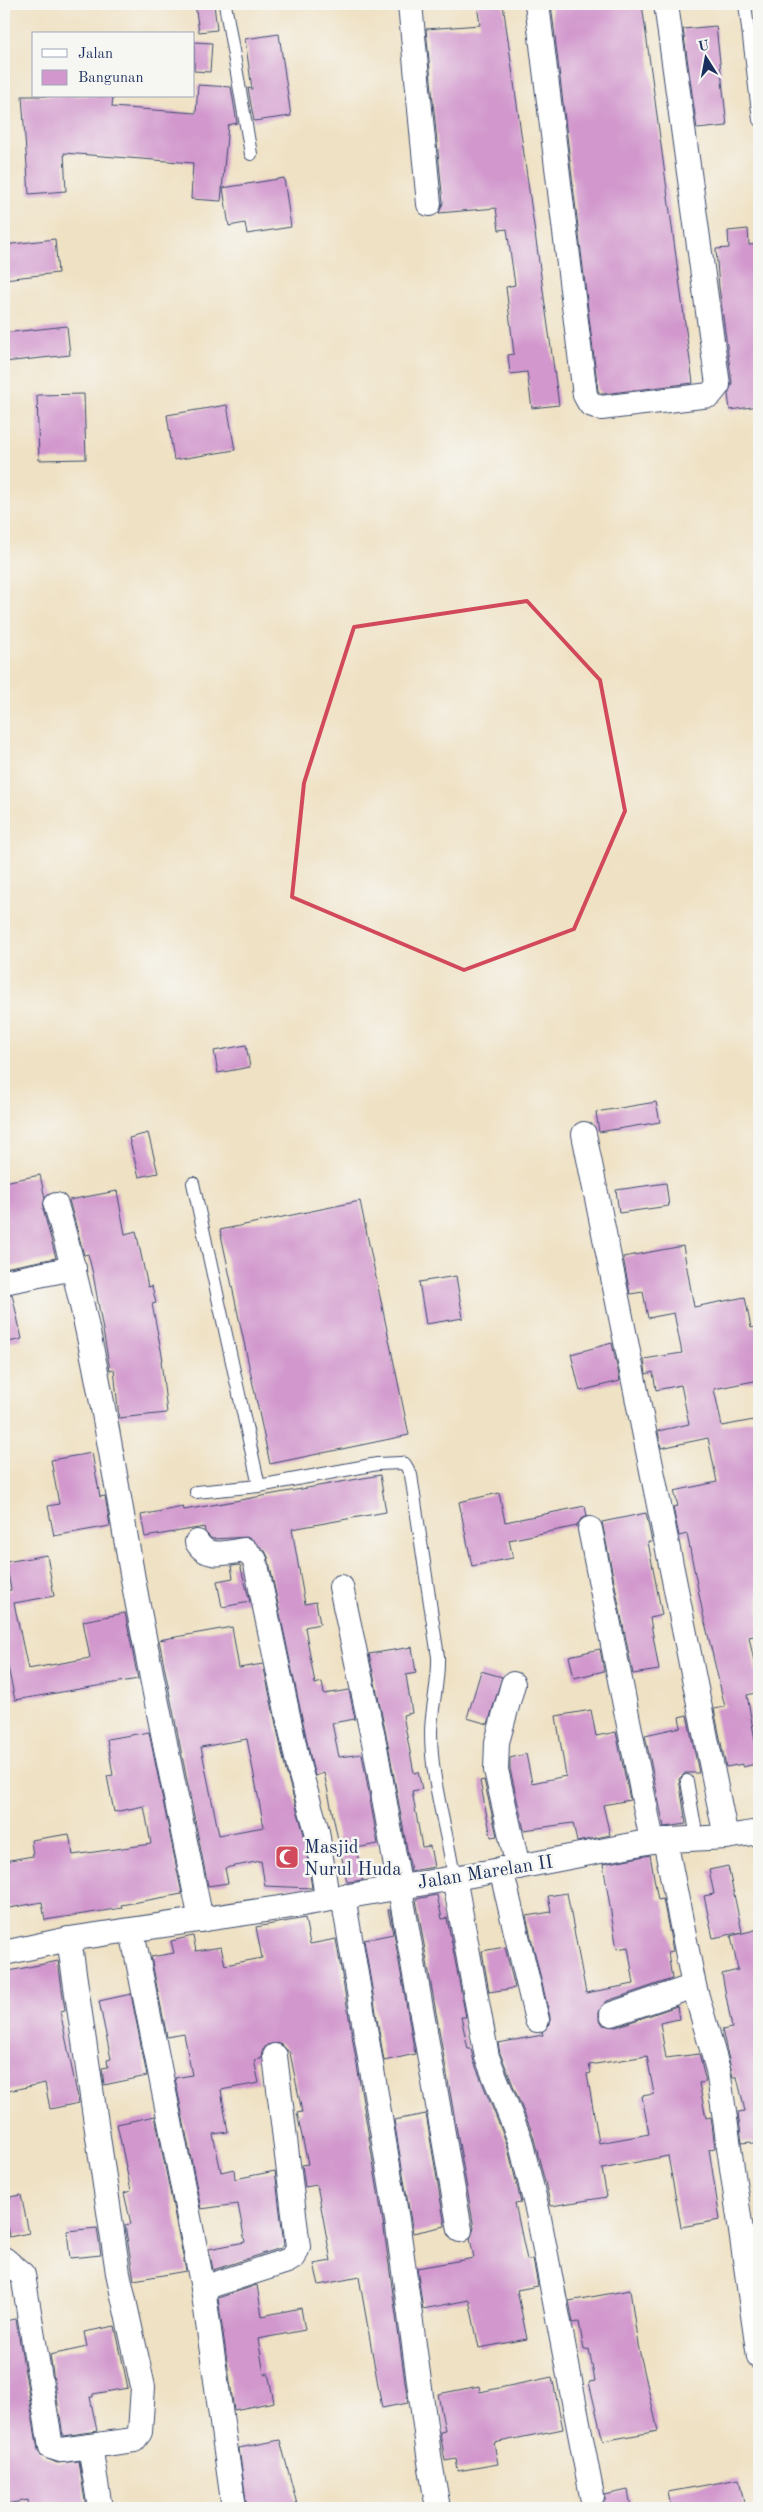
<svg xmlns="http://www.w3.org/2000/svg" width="763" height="2512" font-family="'Old Standard TT',serif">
<rect width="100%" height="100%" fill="#f6f6f2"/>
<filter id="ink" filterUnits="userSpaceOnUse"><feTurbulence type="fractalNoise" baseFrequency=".02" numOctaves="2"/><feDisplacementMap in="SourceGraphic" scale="10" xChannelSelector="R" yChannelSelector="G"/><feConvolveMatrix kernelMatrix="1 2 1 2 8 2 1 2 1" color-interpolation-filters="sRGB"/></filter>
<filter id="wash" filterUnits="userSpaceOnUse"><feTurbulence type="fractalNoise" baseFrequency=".0096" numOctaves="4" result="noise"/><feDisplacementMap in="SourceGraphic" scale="20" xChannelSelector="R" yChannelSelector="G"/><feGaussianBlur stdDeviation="1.12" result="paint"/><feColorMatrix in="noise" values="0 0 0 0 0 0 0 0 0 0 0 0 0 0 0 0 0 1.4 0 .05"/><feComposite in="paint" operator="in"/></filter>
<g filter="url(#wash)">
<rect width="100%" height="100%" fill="#efe1c3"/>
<g id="blocks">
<g fill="#d298cd" fill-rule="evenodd">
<polygon points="195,4 214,4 217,30 199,32"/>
<polygon points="487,4 503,4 559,405 532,408 527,372 510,374 508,355 514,354 506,287 515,285 507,229 499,230 496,208 439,213 443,203 426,29 480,25 477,5"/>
<polygon points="551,4 642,4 693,383 603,394 598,391"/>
<polygon points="716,26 727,126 697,129 683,29"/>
<polygon points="279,34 291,116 254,121 248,88 252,89 245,39"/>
<polygon points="194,42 212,43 210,72 194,71"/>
<polygon points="198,85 231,87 237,123 228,125 221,201 191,199 193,163 64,153 66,191 29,194 22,96 113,96 112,107 196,113"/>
<polygon points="284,178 291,227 247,234 245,223 229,226 223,188"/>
<polygon points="748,229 749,245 759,244 759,406 730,410 728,394 732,383 719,287 716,249 729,248 728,231"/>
<polygon points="55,239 58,273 4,279 4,245"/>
<polygon points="67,326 70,355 4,362 4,333"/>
<polygon points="84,394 86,459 39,460 37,395"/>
<polygon points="227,405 235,450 174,460 167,415"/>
<polygon points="246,1045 250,1067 218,1073 214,1051"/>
<polygon points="656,1102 660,1122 599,1132 596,1112"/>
<polygon points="148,1133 158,1173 139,1177 129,1138"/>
<polygon points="40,1175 45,1198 43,1209 56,1258 4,1268 4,1182"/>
<polygon points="666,1183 669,1206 619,1213 616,1190"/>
<polygon points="117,1191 125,1234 136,1231 148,1287 152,1286 156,1303 152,1304 163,1360 161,1360 167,1413 119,1418 114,1369 110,1370 93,1274 88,1254 84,1255 69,1200"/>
<polygon points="360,1201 409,1435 270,1464 220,1230"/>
<polygon points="683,1246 694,1307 745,1297 751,1328 759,1326 759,1380 714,1389 722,1426 759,1419 759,1635 749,1637 756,1671 759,1670 759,1692 747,1695 759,1763 743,1767 743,1764 726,1767 714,1709 725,1707 703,1614 687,1534 679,1536 673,1507 678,1506 674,1491 717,1482 708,1438 661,1448 658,1431 689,1424 681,1385 656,1390 653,1372 646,1374 644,1359 682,1353 674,1313 648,1318 643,1292 630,1294 623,1257"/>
<polygon points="456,1276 463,1318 426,1324 419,1282"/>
<polygon points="12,1294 22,1339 4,1343 4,1295"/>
<polygon points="612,1343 620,1381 580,1391 571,1354"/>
<polygon points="92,1453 100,1497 105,1496 110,1526 54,1536 48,1506 59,1504 51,1460"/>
<polygon points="380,1475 386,1512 292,1529 305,1604 316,1602 320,1624 305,1627 315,1684 322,1682 324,1694 349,1690 355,1719 332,1723 339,1757 362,1754 378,1844 356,1848 363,1880 347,1882 324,1773 315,1776 312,1765 268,1557 265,1551 249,1537 212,1539 205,1532 204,1527 145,1537 141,1515 183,1507 184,1510"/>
<polygon points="499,1493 505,1522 585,1506 587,1516 581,1519 577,1526 509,1540 513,1558 472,1566 459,1502"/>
<polygon points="646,1513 652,1542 648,1542 662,1615 650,1618 659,1670 633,1674 602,1522"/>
<polygon points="47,1555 54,1596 14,1603 28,1669 90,1658 83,1621 125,1613 138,1679 15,1700 4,1648 4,1591 11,1590 6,1562"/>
<polygon points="240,1565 250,1602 222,1607 217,1581 233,1578 231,1566"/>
<path d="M 232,1627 L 239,1668 L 263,1664 L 286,1771 L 304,1834 L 312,1888 L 265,1886 L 261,1861 L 225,1868 L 228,1883 L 208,1886 L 159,1640 ZM 247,1739 L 264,1827 L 219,1835 L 201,1747 Z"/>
<polygon points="412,1647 416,1673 406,1675 412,1713 403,1715 414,1773 418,1772 422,1789 412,1791 422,1847 430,1846 434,1867 411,1871 388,1744 369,1654"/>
<polygon points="600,1649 604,1671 574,1678 569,1656"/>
<polygon points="481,1671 502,1677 488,1724 467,1718"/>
<polygon points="591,1710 596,1736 616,1732 630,1800 603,1805 610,1835 577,1842 573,1823 524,1830 510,1769 510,1758 526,1754 532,1783 566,1776 556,1716"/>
<polygon points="687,1715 699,1773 685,1773 679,1779 686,1824 664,1827 645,1735 681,1727 679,1717"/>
<polygon points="149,1732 182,1894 121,1905 122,1908 45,1920 42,1902 4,1909 4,1861 33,1856 31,1840 69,1834 73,1855 151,1844 144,1806 114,1812 107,1776 113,1775 107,1739"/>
<polygon points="484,1780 497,1836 491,1837 480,1781"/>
<path d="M 650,1855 L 658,1900 L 663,1899 L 673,1951 L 668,1952 L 672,1979 L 607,2001 L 599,2011 L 599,2018 L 603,2025 L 616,2027 L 677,2006 L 679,2019 L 660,2023 L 666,2058 L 699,2054 L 706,2082 L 699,2083 L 706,2118 L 711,2117 L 715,2148 L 709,2149 L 720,2220 L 681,2227 L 668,2156 L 602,2169 L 607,2197 L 551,2206 L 533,2135 L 500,2053 L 498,2043 L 543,2035 L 542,2032 L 550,2024 L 550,2017 L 526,1916 L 551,1912 L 548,1896 L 567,1893 L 586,1993 L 634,1984 L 628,1947 L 617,1949 L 603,1864 ZM 647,2056 L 654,2094 L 642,2096 L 649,2134 L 599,2143 L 587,2074 L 591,2073 L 589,2065 Z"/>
<polygon points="728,1866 742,1932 713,1938 704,1896 714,1894 709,1870"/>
<polygon points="437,1895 442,1919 447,1918 466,2017 461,2017 468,2049 471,2049 474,2062 507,2144 521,2202 515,2203 527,2260 533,2259 538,2286 517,2290 527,2339 479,2348 469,2300 423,2309 417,2268 474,2258 470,2239 474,2228 416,1899"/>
<polygon points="388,1910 390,1910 415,2054 384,2061 364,1940 393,1934"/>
<polygon points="305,1918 310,1944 336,1939 383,2222 408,2403 382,2408 359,2277 319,2285 314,2264 331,2261 317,2185 305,2187 302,2165 308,2164 297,2113 302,2112 290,2053 280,2043 267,2045 262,2051 261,2059 254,2060 259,2083 221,2090 228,2132 213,2134 221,2172 234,2169 235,2179 275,2171 284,2245 281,2248 213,2270 209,2249 245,2242 238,2204 201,2209 175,2078 192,2075 184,2034 167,2037 151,1957 174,1953 171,1941 193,1936 196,1951 221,1947 225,1965 262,1958 256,1927"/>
<polygon points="759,1929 759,2144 752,2144 751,2142 742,2143 738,2112 745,2111 737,2077 733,2077 722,2030 732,2028 722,1974 738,1970 731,1936"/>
<polygon points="505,1947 515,1988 489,1992 482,1951"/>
<polygon points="58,1961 65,2010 60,2011 79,2103 50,2109 45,2083 4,2092 4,1972"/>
<polygon points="131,1994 147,2076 104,2085 102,2068 108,2067 107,2060 111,2059 99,2001"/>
<polygon points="426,2114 445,2226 413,2233 394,2120"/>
<polygon points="155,2116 186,2271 134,2280 125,2225 131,2224 124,2193 131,2191 117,2124"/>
<polygon points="21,2195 29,2233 9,2237 4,2210 4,2198"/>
<polygon points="97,2228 101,2255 70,2258 67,2231"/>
<polygon points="257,2285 262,2316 301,2308 305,2330 258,2339 264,2374 268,2373 274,2402 234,2410 218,2298"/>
<polygon points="630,2290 638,2345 658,2431 603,2441 589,2382 595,2381 589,2349 584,2350 579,2322 573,2323 569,2301"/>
<polygon points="16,2319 38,2450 41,2456 57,2463 79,2461 86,2508 29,2508 28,2500 6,2504 4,2495 4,2321"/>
<polygon points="115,2326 128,2388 93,2394 93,2397 90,2397 97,2431 63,2436 50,2355 87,2347 84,2332"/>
<polygon points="552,2377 563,2429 494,2443 498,2464 458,2471 456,2459 445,2461 440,2432 445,2431 438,2394 479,2386 480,2392"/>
<polygon points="280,2440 298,2508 247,2508 239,2448"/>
<polygon points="739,2479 745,2508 671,2508 668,2492"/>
<polygon points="628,2490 631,2508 597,2508 605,2501 605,2495"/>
</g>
</g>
</g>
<g filter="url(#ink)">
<use href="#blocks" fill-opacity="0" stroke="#3b4a6d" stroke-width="1"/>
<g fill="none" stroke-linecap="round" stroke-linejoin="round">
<g stroke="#3b4a6d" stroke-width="14">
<g id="lane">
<polyline points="225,4 251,154"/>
<polyline points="745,4 759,120"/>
<polyline points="193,1183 259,1486"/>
<path d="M 196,1492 L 259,1486 L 377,1464 L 401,1463 L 405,1464 L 411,1475 L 438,1657 C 439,1683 431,1708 431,1733 C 431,1781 447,1830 454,1877"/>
<polyline points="687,1781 697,1838"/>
</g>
</g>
<g stroke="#3b4a6d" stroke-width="26">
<g id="street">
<polyline points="410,4 429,204"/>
<polyline points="537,4 585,395 590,404 601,408 710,395 718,385 666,4"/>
<polyline points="584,1134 726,1837"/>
<path d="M 56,1205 C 92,1327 111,1453 133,1579 C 154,1693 178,1806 201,1920"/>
<polyline points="4,1282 74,1268"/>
<polyline points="590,1529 652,1841"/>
<path d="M 197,1542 C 207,1560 228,1552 245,1550 L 255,1560 L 299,1768 L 317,1831 L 327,1898"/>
<polyline points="341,1587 375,1747 460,2230"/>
<polyline points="513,1684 497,1742 496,1770 518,1867"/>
<polyline points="665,1840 694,1986 718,2070 759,2357"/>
<polyline points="501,1869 537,2020"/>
<polyline points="454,1877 487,2057 520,2140 538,2213 592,2496"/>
<polyline points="343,1896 397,2220 430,2462 438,2508"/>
<polyline points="132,1931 203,2288 234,2508"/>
<polyline points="4,1953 69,1939 279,1908 518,1867 652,1841 726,1837 759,1832"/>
<polyline points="612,2014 694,1986"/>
<polyline points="4,2259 23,2275 51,2447 61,2450 134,2440 140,2432 143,2387 118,2273 69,1939"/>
<polyline points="203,2288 287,2261 294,2257 298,2247 275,2056"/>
<polyline points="90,2446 100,2508"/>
</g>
</g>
<use href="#lane" stroke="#fff" stroke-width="12"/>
<use href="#street" stroke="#fff" stroke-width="24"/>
</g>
</g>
<path fill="none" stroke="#d1495b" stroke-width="4" stroke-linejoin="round" d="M 527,601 L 600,680 L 625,811 L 574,929 L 464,970 L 292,897 L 304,783 L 354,627 Z"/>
<defs>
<g id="mosque-square" transform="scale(1.25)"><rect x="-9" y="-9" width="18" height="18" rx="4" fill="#d1495b" stroke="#f6f6f2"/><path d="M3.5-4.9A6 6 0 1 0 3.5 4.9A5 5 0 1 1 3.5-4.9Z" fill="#fff"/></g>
</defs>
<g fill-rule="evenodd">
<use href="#mosque-square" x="287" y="1857"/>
</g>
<g text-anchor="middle" stroke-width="5" stroke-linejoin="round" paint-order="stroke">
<g font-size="19" fill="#1b2f5e" stroke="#f6f6f2" text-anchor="start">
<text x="304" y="1853">Masjid<tspan x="304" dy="22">Nurul Huda</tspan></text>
</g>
<g font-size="19" fill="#1b2f5e" stroke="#f6f6f2">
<text transform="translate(485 1871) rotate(-9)" y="7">Jalan Marelan II</text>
</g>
</g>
<rect width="763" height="2512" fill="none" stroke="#f6f6f2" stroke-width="20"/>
<rect x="32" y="32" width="162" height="65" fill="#f6f6f2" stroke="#9ea6b7"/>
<rect x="42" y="49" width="25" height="8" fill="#ffffff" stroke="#9ea6b7"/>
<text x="78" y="58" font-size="15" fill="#1b2f5e">Jalan</text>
<rect x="42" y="70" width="25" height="15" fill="#d298cd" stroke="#9ea6b7"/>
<text x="78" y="82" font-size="15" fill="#1b2f5e">Bangunan</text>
<g transform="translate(706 58) rotate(349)" stroke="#f6f6f2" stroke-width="4" paint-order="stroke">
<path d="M0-4L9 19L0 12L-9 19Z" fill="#1b2f5e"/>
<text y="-8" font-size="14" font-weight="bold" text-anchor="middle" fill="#1b2f5e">U</text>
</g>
</svg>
